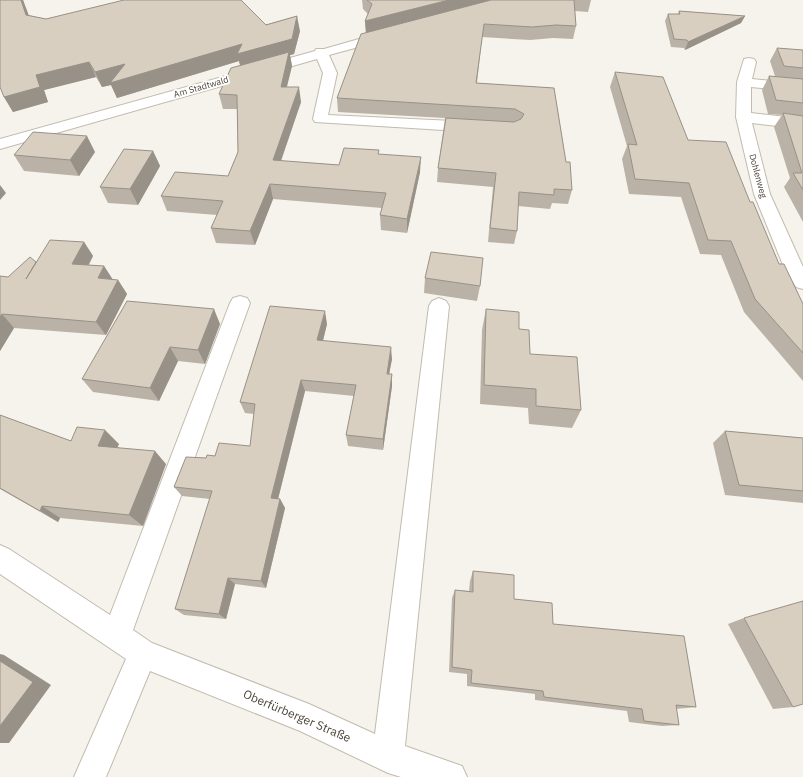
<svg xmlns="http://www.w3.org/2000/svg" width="803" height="777" font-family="'IBM Plex Sans',sans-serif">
<rect width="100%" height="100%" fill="#f6f3ec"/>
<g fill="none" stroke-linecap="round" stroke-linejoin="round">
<g stroke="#c2bbae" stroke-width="2">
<g id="minor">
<polygon points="387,31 392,32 393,35 392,38 329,55 337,73 328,115 475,122 480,124 483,127 480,130 475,132 315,122 313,119 323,73 317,59 0,149 0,139 315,51 316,49 324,49"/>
<polygon points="749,58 754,59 756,62 752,79 803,84 803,92 751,87 751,113 803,119 803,129 752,123 770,194 803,267 803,289 796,287 783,265 754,194 736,117 737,82 744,59"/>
<polygon points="240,296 247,298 250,303 133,630 152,643 309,704 375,734 429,306 432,301 439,298 446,301 449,306 405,746 462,766 467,777 401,777 388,773 300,731 150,671 106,777 74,777 126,659 0,574 0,545 9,549 110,615 230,303 233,298"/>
</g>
</g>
<use href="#minor" fill="#fff" fill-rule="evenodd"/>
</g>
<g fill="#bab2a6">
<polygon points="0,0 23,0 28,15 46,19 266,25 300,31 294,54 290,55 292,66 287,87 301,102 281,161 339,165 379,154 420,172 407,233 381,230 380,215 382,208 273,199 255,245 216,243 211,228 217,215 167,211 161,196 228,176 238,152 237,109 223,109 219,94 240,65 239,61 117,98 111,85 102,87 96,77 44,90 48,102 13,112 4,97"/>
<polygon points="362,0 591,0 588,12 575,11 576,26 573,39 553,38 530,40 482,37 477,83 554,88 566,162 572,190 568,204 552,203 550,209 518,206 517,231 514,244 488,242 493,187 437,182 438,168 445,118 338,112 337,98 366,32 365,21 368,14 363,9"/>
<polygon points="679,11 745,16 741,23 685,50 684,48 671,47 665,21 668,14 678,14"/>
<polygon points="777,48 803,50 803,222 784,187 790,178 774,127 782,115 768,114 762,90 769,76 775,76 770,61"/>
<polygon points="615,72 688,140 750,202 779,264 803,304 803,381 744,312 721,255 700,254 681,197 629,194 622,159 627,146 610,87"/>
<polygon points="153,151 160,166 138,205 108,203 100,187"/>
<polygon points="95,152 79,176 24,171 14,155"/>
<polygon points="84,242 93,256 89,265 104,266 113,280 118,280 127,294 106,335 14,328 0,351 0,276 8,277 36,262"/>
<polygon points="425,278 480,286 477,301 424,293"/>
<polygon points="486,309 519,329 530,354 581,410 572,428 529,424 528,408 480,404 482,330"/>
<polygon points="220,324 205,364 178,361 159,401 93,392 82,379"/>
<polygon points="327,324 323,341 392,359 389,374 392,374 392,386 383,450 348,446 346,435 354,396 305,391 278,499 280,499 285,508 266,588 235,584 226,619 184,615 175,609 210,499 182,496 174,487 206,458 250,446 254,414 245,413 240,402"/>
<polygon points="0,415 71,441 119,444 117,447 166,464 143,526 60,518 58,522 0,489"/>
<polygon points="725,431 803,438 803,503 725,495 713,443"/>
<polygon points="473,571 553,624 696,707 676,709 679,725 662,726 629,722 627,711 535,700 535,694 467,686 467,674 449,672 452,598 455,590 469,591 470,581"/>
<polygon points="744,618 793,707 773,709 728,624"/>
</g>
<g fill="#979187">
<polygon points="21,0 23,0 34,29 26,15"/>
<polygon points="449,0 498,0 366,34 365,21"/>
<polygon points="297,16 300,31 294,54 290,55 292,66 283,101 241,69 239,61 117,98 111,85 102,87 95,72"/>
<polygon points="745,16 741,23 685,50 688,42"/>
<polygon points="89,62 96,77 44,90 48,102 13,112 4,97 36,75"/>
<polygon points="299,87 301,102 276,175 273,160"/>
<polygon points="87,136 95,152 79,176 70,160"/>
<polygon points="153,151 160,166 138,205 130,189"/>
<polygon points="421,157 420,172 407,233 407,219"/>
<polygon points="270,184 273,199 255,245 250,231"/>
<polygon points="0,185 6,193 0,200"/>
<polygon points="84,242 93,256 81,278 72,264"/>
<polygon points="104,266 113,280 98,278"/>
<polygon points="118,280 127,294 106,335 96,322"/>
<polygon points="214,309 220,324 205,364 198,350"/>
<polygon points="325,311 327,324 320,352 317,340"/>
<polygon points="2,314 14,328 0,351 0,317"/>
<polygon points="170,347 178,361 159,401 150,388"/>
<polygon points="391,347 392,359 387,385 387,374"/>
<polygon points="392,374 392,386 383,450 383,439"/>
<polygon points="301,380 305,391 276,507 271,498"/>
<polygon points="105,430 119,444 112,459 98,446"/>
<polygon points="155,451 166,464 143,526 129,515"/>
<polygon points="280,499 285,508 266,588 261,581"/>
<polygon points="42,506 60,518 58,522 40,511"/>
<polygon points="228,578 235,584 226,619 219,614"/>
<polygon points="0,654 4,655 51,685 9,743 0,743"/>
</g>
<g fill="#d8cfc1" stroke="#979187">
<polygon points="0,0 21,0 26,15 46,19 124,0 241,0 266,25 297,16 292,39 237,54 242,44 110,83 125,64 95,72 89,62 36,75 40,87 4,97 0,87"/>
<polygon points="367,0 449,0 365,21 372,4"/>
<polygon points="491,0 574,0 576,26 556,25 532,27 484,24 476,83 554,88 566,162 570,162 572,190 554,189 554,195 519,192 517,231 490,228 496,173 438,168 446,118 514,122 521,119 524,114 515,109 337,98 361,34"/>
<polygon points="679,11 745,16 688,42 687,40 674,39 668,14 680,14"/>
<polygon points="777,48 803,50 803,68 784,66"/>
<polygon points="289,52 281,87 299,87 273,160 339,165 344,148 379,150 378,154 421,157 407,219 380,215 386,193 270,184 250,231 211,228 223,201 161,196 175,172 228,176 238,152 237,95 219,94 231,68"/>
<polygon points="615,72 663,77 688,140 726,142 750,202 753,202 779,264 784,264 803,304 803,353 755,299 731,241 708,240 689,183 635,179 628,144 637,145"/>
<polygon points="769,76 803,79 803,103 776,100"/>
<polygon points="783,113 803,116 803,190 793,173 802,173"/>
<polygon points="33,132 87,136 70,160 14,155"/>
<polygon points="124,149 153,151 130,189 100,187"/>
<polygon points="50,240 84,242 72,264 104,266 98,278 118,280 96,322 2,314 0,317 0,276 8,277 30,257 36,262 26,279"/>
<polygon points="431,252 483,258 480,286 425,278"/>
<polygon points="127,301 214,309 198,350 170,347 150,388 82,379"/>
<polygon points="270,306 325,311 317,340 391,347 387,374 392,374 383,439 346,435 356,385 301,380 271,498 280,499 261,581 228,578 219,614 175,609 212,491 174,487 186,457 206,458 207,455 215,456 219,443 250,446 255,404 240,402"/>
<polygon points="486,309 519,312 519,329 529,330 530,354 577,357 581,410 536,406 536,389 484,385"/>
<polygon points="0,415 71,441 77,427 105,430 98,446 155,451 129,515 42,506 40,511 0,488"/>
<polygon points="725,431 803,438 803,491 739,485"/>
<polygon points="473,571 514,575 514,599 552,603 553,624 684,636 696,707 676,705 679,725 644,721 642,709 544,697 543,691 471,683 472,670 452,667 455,590 473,592"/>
<polygon points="803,601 803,704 793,707 744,618"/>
<polygon points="0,661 33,682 0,726"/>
</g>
<g text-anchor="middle" stroke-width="3.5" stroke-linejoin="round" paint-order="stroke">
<g font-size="9" fill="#4b4439" stroke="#fff">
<text transform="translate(201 87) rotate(-16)" y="3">Am Stadtwald</text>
<text transform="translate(758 176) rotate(75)" y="3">Dohlenweg</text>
</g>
<g font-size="12" fill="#4b4439" stroke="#fff">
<text transform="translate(297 716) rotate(23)" y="4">Oberfürberger Straße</text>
</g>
</g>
</svg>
